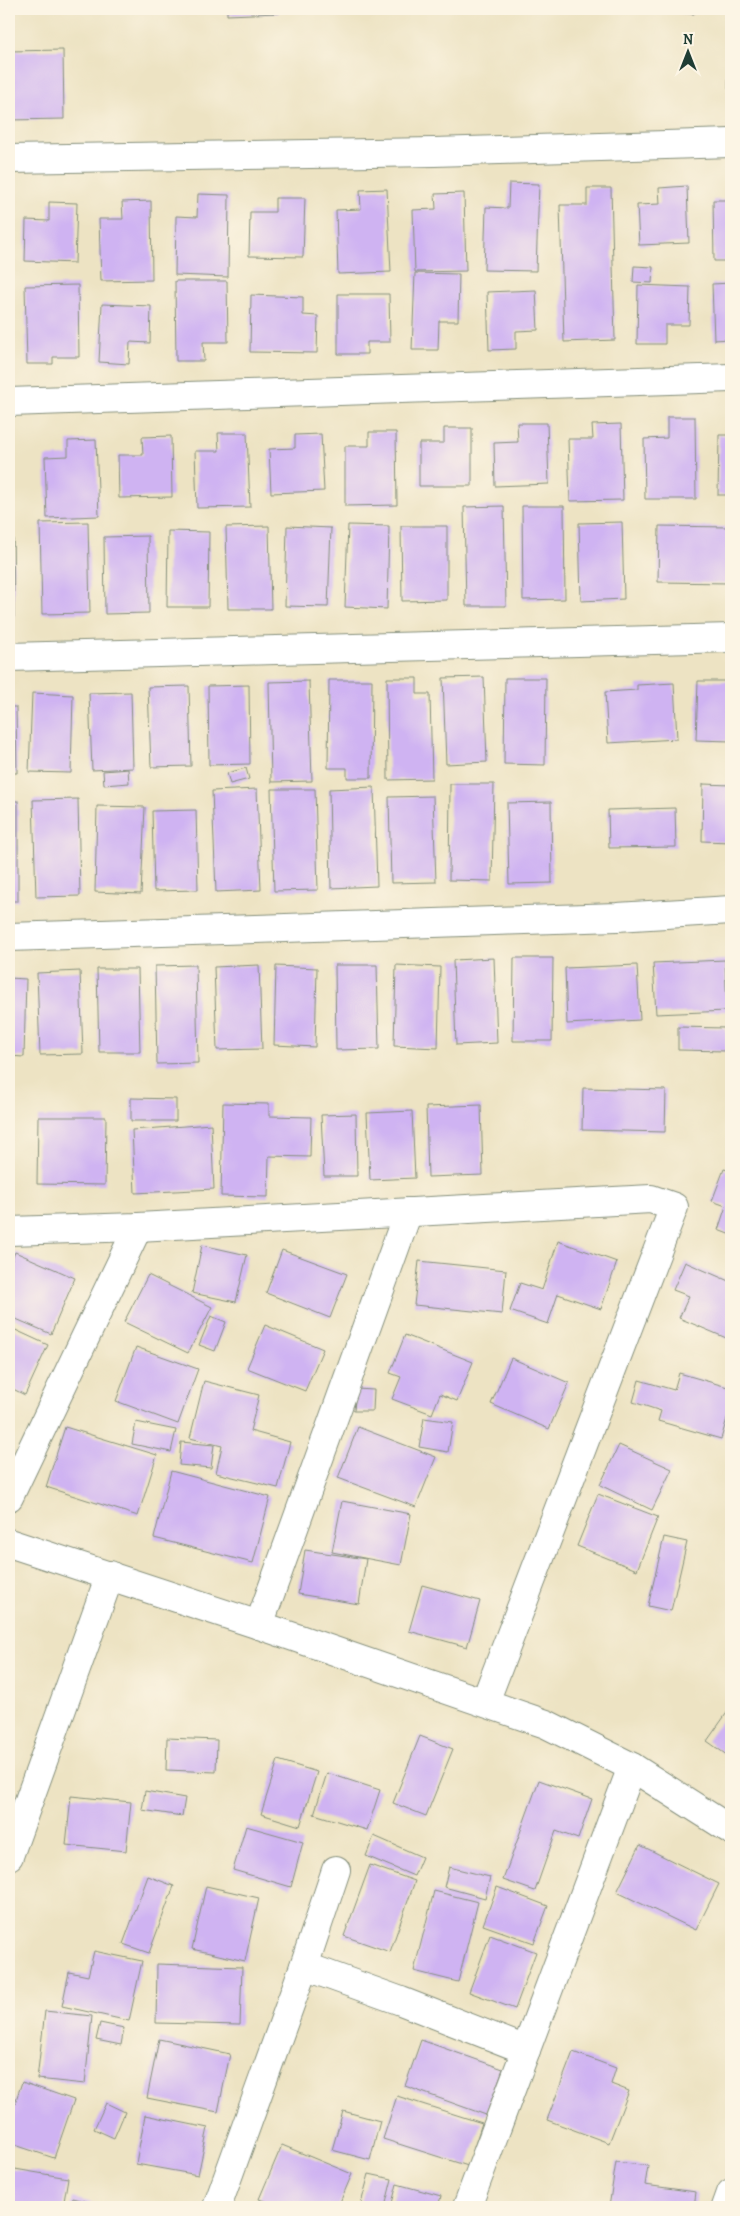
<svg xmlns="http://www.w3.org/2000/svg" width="740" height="2216" font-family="Alegreya,serif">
<rect width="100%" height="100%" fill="#fcf5e5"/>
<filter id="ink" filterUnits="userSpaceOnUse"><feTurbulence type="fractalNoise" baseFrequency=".02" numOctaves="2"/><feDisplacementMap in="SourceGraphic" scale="10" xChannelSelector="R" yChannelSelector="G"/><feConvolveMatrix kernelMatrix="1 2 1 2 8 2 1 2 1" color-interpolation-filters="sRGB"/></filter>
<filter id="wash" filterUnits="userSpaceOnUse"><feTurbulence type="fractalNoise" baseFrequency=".0096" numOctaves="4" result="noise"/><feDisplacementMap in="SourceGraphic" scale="20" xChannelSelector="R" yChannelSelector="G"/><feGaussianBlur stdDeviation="1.12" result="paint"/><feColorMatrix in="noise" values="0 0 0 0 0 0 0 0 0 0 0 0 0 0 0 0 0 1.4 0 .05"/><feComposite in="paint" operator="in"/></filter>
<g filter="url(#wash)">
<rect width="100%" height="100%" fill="#ede3c3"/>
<g id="blocks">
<g fill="#cfb3f2">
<polygon points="227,9 279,9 279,13 227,15"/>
<polygon points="645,9 695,9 694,14 644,11"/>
<polygon points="729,27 731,27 731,89 728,89"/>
<polygon points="63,50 64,119 9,120 9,51"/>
<polygon points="509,183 539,184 536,271 484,270 486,207 508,208"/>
<polygon points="687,186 689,243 639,245 637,205 660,204 659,188"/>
<polygon points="587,188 611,188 615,340 564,342 560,205 587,205"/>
<polygon points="387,189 391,272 338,274 336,210 361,209 360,190"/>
<polygon points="464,193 466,271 415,272 413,210 436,209 435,194"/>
<polygon points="198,194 229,195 228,277 175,275 176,216 197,217"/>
<polygon points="275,198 305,198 303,257 249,256 250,212 275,212"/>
<polygon points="713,200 731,200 731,261 714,261"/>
<polygon points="151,201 152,280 101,281 99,219 123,219 122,202"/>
<polygon points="49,202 77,203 75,263 25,261 26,220 49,221"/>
<polygon points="634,266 653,267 652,283 633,282"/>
<polygon points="415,273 459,274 458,321 439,321 438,350 412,350"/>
<polygon points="175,281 227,281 228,342 203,342 204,361 176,361"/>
<polygon points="731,283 731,339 714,340 712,284"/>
<polygon points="78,285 79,357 53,357 53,364 27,364 25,286"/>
<polygon points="638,285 690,287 689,325 665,325 665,344 637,344"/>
<polygon points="536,290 538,330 516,331 516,349 489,350 487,292"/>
<polygon points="338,294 389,294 390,342 367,342 367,354 338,354"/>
<polygon points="251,295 303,297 303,315 318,316 317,353 250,352"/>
<polygon points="102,304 151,306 150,343 130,342 129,364 99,362"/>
<polygon points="667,417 695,417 696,499 645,499 644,439 667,438"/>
<polygon points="517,423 547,423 549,484 495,486 494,443 518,442"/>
<polygon points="621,424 623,500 570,501 568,439 593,439 592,425"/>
<polygon points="444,428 472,428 472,486 419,486 419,443 444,443"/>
<polygon points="369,432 396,432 397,505 345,506 345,446 369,446"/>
<polygon points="218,433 247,433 250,507 197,508 195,451 219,451"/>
<polygon points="321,434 324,491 271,493 269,449 295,448 295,435"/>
<polygon points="719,435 731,435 731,495 718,495"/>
<polygon points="171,436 172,497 119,498 118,455 143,455 142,437"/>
<polygon points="96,440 99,516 47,518 45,457 68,456 68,441"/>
<polygon points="9,465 10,465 12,519 9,519"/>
<polygon points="504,506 506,606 466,606 464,507"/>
<polygon points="522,506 564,506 565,599 523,600"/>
<polygon points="88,522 90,613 42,614 40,523"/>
<polygon points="622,522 624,599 581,601 579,523"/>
<polygon points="9,523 13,523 14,617 9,617"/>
<polygon points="348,525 389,526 387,609 345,607"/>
<polygon points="269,526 271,609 228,609 226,527"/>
<polygon points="287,526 331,528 328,607 285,606"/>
<polygon points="401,526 447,526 447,600 402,601"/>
<polygon points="659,526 730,527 729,583 658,582"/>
<polygon points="168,531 209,532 208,607 167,607"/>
<polygon points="148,536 149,613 105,614 104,537"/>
<polygon points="484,677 487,762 446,764 443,678"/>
<polygon points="387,678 417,678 417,694 430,694 432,779 388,780"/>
<polygon points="505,678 546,678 545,765 504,764"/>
<polygon points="329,680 372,680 371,778 347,778 347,768 328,768"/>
<polygon points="309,681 312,781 271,782 269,682"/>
<polygon points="698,681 731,681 731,741 696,740"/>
<polygon points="674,683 677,739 608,743 605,692 637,690 637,685"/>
<polygon points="249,685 250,764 209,765 208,686"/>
<polygon points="189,686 191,766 151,767 148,687"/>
<polygon points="131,692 133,768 92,770 89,693"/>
<polygon points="32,693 73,695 71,773 29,772"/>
<polygon points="9,707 16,707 17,773 9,773"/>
<polygon points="246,768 249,779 230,784 227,773"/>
<polygon points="128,769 129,783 104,785 103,771"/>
<polygon points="9,775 12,775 13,793 9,793"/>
<polygon points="450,784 494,784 492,881 449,880"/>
<polygon points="703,784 731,785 731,842 702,841"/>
<polygon points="374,787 377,886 331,888 329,789"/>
<polygon points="257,789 261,890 216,892 212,791"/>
<polygon points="271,789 315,789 318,890 274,891"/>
<polygon points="433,796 436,882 391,883 389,797"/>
<polygon points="78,799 80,896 36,897 33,800"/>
<rect x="9" y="801" width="9" height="100"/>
<polygon points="551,802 552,883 509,884 507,803"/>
<polygon points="97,806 145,807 141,894 95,892"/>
<polygon points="675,808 676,847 609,848 608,810"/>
<polygon points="196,810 198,890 154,891 152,811"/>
<polygon points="494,958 497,1043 456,1045 453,960"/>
<polygon points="514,958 553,958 552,1041 513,1041"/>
<polygon points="725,960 727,1011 656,1014 653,963"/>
<polygon points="196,965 198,1063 157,1064 155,966"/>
<polygon points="259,965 262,1049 217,1050 214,967"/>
<polygon points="335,965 377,965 379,1049 336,1050"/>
<polygon points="396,965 440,967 438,1048 394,1046"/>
<polygon points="637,965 640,1020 567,1024 565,968"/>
<polygon points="276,966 317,968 315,1047 274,1045"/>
<polygon points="97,969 138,969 140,1052 99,1052"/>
<polygon points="80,971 83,1054 40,1055 37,973"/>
<polygon points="9,978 26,979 24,1057 9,1056"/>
<polygon points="678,1027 726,1028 726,1051 678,1050"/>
<polygon points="583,1088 666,1090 665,1132 582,1130"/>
<polygon points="131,1098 176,1099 176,1121 131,1121"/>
<polygon points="223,1103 269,1104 269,1116 311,1117 310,1157 269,1156 268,1197 221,1196"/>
<polygon points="481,1105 483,1175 428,1177 426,1107"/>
<polygon points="412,1111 415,1178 370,1180 367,1113"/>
<polygon points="356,1114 357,1176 324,1176 321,1115"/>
<polygon points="38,1117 106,1117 105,1185 37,1184"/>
<polygon points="211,1124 214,1189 135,1193 132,1130"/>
<polygon points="724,1169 731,1171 731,1235 718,1230 726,1206 712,1201"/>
<polygon points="558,1241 617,1262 601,1309 558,1294 548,1324 510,1311 520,1283 542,1290"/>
<polygon points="202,1245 247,1255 236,1302 192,1293"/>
<polygon points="282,1250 347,1274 330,1318 266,1293"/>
<polygon points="15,1252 75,1278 51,1334 9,1316 9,1267"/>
<polygon points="419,1261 506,1270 502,1314 414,1305"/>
<polygon points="685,1262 731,1282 731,1340 679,1318 689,1296 673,1290"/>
<polygon points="148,1275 212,1307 188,1353 124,1322"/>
<polygon points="211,1316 226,1322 215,1351 199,1345"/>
<polygon points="265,1325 323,1349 305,1391 247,1368"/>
<polygon points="9,1327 48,1345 25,1395 9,1387"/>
<polygon points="405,1335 473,1362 457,1401 440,1394 432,1414 392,1399 401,1377 390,1373"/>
<polygon points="136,1347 198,1369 178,1424 116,1401"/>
<polygon points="511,1358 569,1383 549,1429 491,1404"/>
<polygon points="679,1373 731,1388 731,1405 721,1439 658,1421 661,1411 633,1402 639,1380 674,1390"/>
<polygon points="204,1381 259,1395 250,1431 290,1442 278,1488 216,1473 222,1446 190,1438"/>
<polygon points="356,1389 374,1390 373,1411 354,1411"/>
<polygon points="424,1418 453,1422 448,1452 419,1447"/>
<polygon points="136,1422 176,1430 171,1452 132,1444"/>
<polygon points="65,1427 157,1455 138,1516 46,1487"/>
<polygon points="358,1427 436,1457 416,1507 338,1478"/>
<polygon points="181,1442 214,1445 211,1468 179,1465"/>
<polygon points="619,1445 672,1469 652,1510 600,1485"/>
<polygon points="171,1471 270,1497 253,1563 154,1538"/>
<polygon points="598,1494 658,1517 637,1570 577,1546"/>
<polygon points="342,1501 411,1514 401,1565 332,1552"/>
<polygon points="664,1537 687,1542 671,1611 648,1606"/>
<polygon points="305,1550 366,1559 359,1604 298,1594"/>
<polygon points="422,1585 480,1601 467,1647 409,1631"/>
<polygon points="731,1707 731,1758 707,1741"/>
<polygon points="420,1736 453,1749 426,1816 393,1803"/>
<polygon points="167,1738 217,1740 216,1772 166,1770"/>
<polygon points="278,1760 317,1772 300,1826 261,1814"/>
<polygon points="327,1773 380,1790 367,1830 314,1814"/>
<polygon points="539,1780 592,1799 578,1839 556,1831 535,1891 503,1880"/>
<polygon points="145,1791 185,1798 182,1816 142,1810"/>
<polygon points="71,1796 131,1802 126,1851 66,1845"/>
<polygon points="246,1826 303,1842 291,1887 233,1870"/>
<polygon points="374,1836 422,1857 414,1876 366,1856"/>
<polygon points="640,1845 719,1884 696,1930 617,1892"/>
<polygon points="370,1865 415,1881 390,1952 344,1936"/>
<polygon points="449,1867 490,1877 485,1898 444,1887"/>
<polygon points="148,1876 174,1886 149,1953 123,1944"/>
<polygon points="206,1886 259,1898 245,1961 192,1949"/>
<polygon points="497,1887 548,1906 534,1943 483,1925"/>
<polygon points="434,1891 478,1902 458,1982 414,1971"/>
<polygon points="490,1935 536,1952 515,2009 469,1992"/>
<polygon points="94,1951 142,1961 129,2021 62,2006 69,1972 88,1976"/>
<polygon points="157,1964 242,1967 240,2025 156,2023"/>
<polygon points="45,2011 92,2016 85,2084 37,2079"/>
<polygon points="100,2023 124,2028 121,2045 96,2040"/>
<polygon points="159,2039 230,2054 218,2112 147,2098"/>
<polygon points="421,2040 503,2069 486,2115 405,2086"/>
<polygon points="573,2052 616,2068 611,2084 629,2091 609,2143 547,2120"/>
<polygon points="22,2082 74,2100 54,2158 9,2143 9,2121"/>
<polygon points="397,2096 482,2123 468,2166 383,2139"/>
<polygon points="106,2103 125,2112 114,2138 94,2129"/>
<polygon points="343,2111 380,2121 370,2160 332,2150"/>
<polygon points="145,2115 208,2128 198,2175 136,2164"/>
<polygon points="282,2145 352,2174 338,2207 280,2207 259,2199"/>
<polygon points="616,2162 648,2166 645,2185 696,2192 694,2207 609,2207"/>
<polygon points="9,2168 68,2178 63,2207 9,2207"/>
<polygon points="369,2174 392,2179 385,2207 360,2207"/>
<polygon points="397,2184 441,2196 438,2207 391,2207"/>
<polygon points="73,2198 108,2207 71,2207"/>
</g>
</g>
</g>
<g filter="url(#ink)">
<use href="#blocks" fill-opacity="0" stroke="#86907c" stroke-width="1"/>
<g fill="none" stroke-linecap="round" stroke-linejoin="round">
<g stroke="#86907c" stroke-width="30">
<g id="minor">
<polyline points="9,159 434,152 731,143"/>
<polyline points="9,402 731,378"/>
<polyline points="9,657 731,638"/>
<polyline points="9,937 617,917 731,910"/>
<polyline points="9,1231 138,1227 651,1199 674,1207 485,1702"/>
<polyline points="9,1497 138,1227"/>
<polyline points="9,1543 259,1625 546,1724 632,1767 731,1830"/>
<polyline points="259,1625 408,1212"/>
<polyline points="9,1856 110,1575"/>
<polyline points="304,1966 401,2001 526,2050"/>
<polyline points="217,2207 304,1966 336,1870"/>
<polyline points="467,2207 632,1767"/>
<polyline points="726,2207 731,2193"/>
</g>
</g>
<use href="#minor" stroke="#fff" stroke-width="28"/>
</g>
</g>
<rect width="740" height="2216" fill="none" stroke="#fcf5e5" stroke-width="30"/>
<g transform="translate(688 52)" stroke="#fcf5e5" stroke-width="4" paint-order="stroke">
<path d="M0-4L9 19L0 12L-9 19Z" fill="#1f3d34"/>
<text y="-8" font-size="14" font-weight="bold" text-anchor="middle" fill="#1f3d34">N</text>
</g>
</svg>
